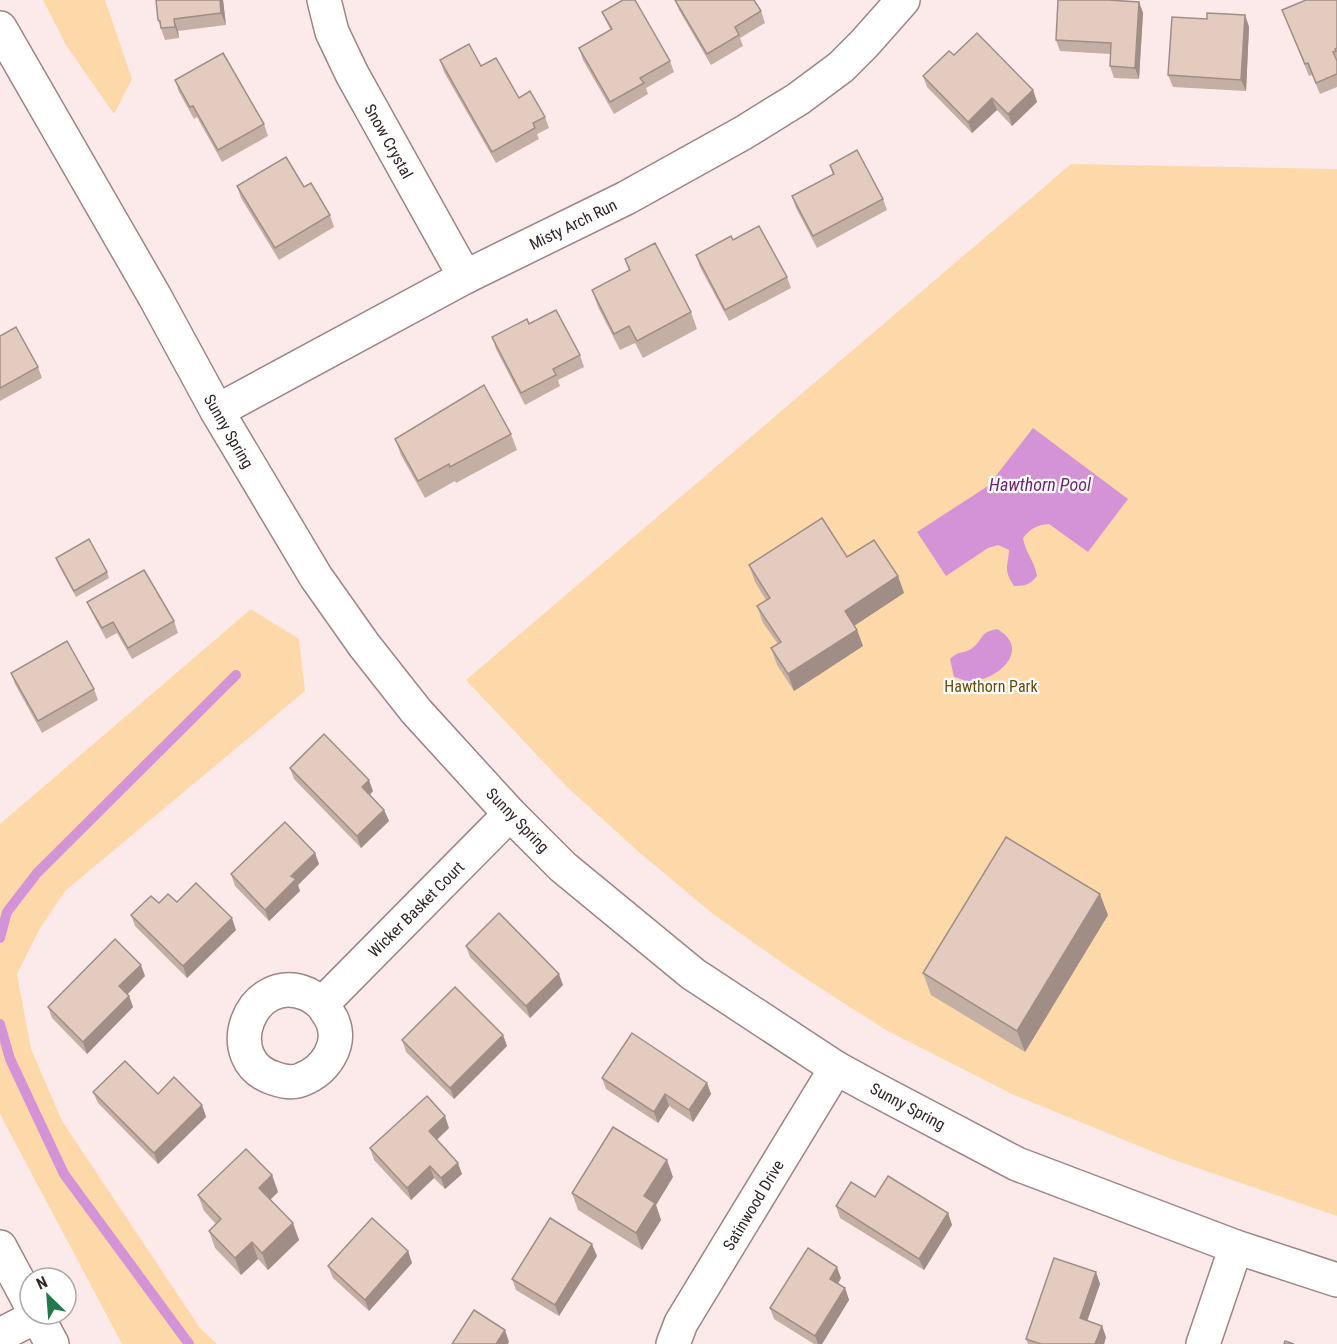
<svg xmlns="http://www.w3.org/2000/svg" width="1337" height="1344" font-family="'Roboto Condensed',sans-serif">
<rect width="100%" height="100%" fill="#fceaea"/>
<g fill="#fdd9aa">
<polygon points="43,0 105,0 132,79 114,114 66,45"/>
<polygon points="1071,164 1337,169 1337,1216 1171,1159 1012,1094 884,1029 791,969 713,914 640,853 567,787 466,680"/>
<polygon points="251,609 299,639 305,691 65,891 39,930 17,974 31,1049 62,1121 200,1328 217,1344 122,1344 0,1114 0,824"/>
</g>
<g fill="#d493d6">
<path d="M 1033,428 L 1128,499 L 1088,552 L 1049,524 C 1037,525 1031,528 1023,538 C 1025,552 1035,562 1037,576 C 1030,585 1025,586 1014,586 C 1003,569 1008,568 1009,550 L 998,545 L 988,548 L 946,576 L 917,532 L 988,486 Z"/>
<path d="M 997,629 C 1033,649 997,682 968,681 C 964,681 959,678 954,677 L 950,659 C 960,650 963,654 971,649 C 983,641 979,632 997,629 Z"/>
</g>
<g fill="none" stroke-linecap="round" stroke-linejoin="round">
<g stroke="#d493d6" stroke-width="10">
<polyline points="0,938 7,912 37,873 236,675"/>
<polyline points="0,1024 10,1059 64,1174 189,1344"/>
</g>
<g stroke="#9f8484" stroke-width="36">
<g id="minor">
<polyline points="324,0 332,32 352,74 465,277"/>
<polyline points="0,28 155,297 217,411 316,577 364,645 416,711 510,814 563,867 693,974 836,1068 869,1086 1017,1164 1236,1247 1337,1280"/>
<polyline points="217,411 465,277 626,198 743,133 798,99 841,67 864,44 903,0"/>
<path d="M 322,1004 C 318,1001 312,996 307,994 C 250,970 216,1062 276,1079 C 285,1082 295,1083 303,1079 C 325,1070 343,1045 332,1020 C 329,1014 325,1009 322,1004 L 510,814"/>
<polyline points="0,1335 37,1316"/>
<polyline points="673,1344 681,1323 836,1068"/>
<polyline points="1203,1344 1236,1247"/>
</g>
</g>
<g stroke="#9f8484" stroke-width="36">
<g id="secondary">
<polyline points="0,1247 30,1303"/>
<polyline points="36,1314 52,1344"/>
</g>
</g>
<use href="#minor" stroke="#fff" stroke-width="33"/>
<use href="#secondary" stroke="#fff" stroke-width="33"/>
</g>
<g fill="#c4afa4">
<polygon points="223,0 226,25 178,31 179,38 165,40 158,20"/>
<polygon points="675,0 761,11 765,23 740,38 743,46 711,65 679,10"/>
<polygon points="1337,0 1337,87 1320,94 1312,75 1309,76 1282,10"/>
<polygon points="1139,2 1143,13 1139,79 1114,78 1110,66 1110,54 1060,51 1056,40"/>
<polygon points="602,12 670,61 674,72 646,88 648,94 614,114 583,60 579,48 611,30 607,23"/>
<polygon points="1245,15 1249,27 1246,91 1173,87 1168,75 1207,19"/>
<polygon points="954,55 1033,90 1037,102 1012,126 997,110 972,133 927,87 923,76"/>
<polygon points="440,60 481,66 519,98 545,117 549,128 537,134 539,139 496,163 444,72"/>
<polygon points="175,80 264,124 268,136 222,162 197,117 194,119 179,92"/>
<polygon points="830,165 883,199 887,210 817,248 796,208 792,196 833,175"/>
<polygon points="237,186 304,187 330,215 334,227 279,260 241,198"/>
<polygon points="733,240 787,277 791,288 729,321 700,267 696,255"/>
<polygon points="625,259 691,312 697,329 643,358 635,343 620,350 598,307 592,290 629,271"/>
<polygon points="529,324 580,355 584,367 558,380 560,386 525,405 496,349 492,337"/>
<polygon points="0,336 38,367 42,378 0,401"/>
<polygon points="511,434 517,450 456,483 455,481 425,498 401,455 395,439"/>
<polygon points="847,557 898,576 904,593 854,625 857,630 863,646 794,691 777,665 771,648 778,644 763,623 757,606 766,600 755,582 749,565"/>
<polygon points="56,558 107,572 109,578 76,597 58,564"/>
<polygon points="87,602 174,621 178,633 132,659 117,633 106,639 92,613"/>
<polygon points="11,673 94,689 98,700 42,733 15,684"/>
<polygon points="290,768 373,791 370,795 384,810 389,821 361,848 294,779"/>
<polygon points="315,853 319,864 298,885 300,891 269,921 235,886 231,874"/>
<polygon points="177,902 236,930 187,978 135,926 131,915 159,903"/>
<polygon points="1108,915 1025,1052 931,995 923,973"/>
<polygon points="466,946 563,985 530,1018 470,957"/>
<polygon points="145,976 127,994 129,996 133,1007 87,1054 52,1018 48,1007"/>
<polygon points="503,1035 507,1046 454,1099 406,1052 402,1040"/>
<polygon points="602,1078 707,1083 711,1094 693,1122 669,1106 658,1123 606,1089"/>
<polygon points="93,1092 158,1094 202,1105 206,1117 158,1164 98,1103"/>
<polygon points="449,1128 437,1140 462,1174 445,1189 434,1178 411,1200 374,1160 370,1148"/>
<polygon points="272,1175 278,1192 270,1200 299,1240 268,1270 258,1259 241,1275 215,1248 209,1231 216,1224 204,1211 198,1195"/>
<polygon points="673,1177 656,1205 661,1220 642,1250 578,1210 572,1193"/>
<polygon points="875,1197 948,1213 952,1225 924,1270 840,1218 836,1206"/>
<polygon points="408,1251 412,1263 369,1311 333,1278 328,1266"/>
<polygon points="597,1256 559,1316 516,1290 512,1279"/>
<polygon points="1096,1272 1100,1284 1087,1321 1102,1326 1106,1337 1104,1344 1028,1344 1026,1339"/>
<polygon points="841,1278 838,1284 845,1288 849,1300 822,1344 814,1344 774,1319 770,1308"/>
</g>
<g fill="#a08e86">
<polygon points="220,0 223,0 226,25 221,13"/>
<polygon points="1139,2 1143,13 1139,79 1135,68"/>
<polygon points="1245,15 1249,27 1246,91 1241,80"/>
<polygon points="174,19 178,31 179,38 175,27"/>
<polygon points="1033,90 1037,102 1012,126 1008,114"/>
<polygon points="992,98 997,110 972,133 968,122"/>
<polygon points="898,576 904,593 851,628 845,611"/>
<polygon points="857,630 863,646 794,691 788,674"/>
<polygon points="369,780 373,791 366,798 362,787"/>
<polygon points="384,810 389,821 361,848 357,836"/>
<polygon points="315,853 319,864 298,885 300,891 269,921 265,910 291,876"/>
<polygon points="1100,894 1108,915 1025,1052 1017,1031"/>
<polygon points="232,918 236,930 187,978 183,966"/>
<polygon points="141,965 145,976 124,998 119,986"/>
<polygon points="559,974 563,985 530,1018 526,1006"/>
<polygon points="129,996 133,1007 87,1054 83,1042"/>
<polygon points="503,1035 507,1046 454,1099 450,1088"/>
<polygon points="707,1083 711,1094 693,1122 689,1110"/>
<polygon points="665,1094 669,1106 658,1123 654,1112"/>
<polygon points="202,1105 206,1117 158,1164 154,1153"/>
<polygon points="445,1116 449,1128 433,1143 429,1131"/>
<polygon points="667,1160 673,1177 656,1205 661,1220 642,1250 636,1233 644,1196"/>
<polygon points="458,1163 462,1174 445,1189 441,1178"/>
<polygon points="430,1166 434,1178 411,1200 407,1188"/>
<polygon points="272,1175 278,1192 265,1205 259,1188"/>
<polygon points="948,1213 952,1225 924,1270 919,1259"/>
<polygon points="293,1223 299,1240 268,1270 262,1253"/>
<polygon points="252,1242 258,1259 241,1275 235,1258"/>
<polygon points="592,1244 597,1256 559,1316 555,1305"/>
<polygon points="408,1251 412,1263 369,1311 365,1300"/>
<polygon points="837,1267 841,1278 834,1290 830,1279"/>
<polygon points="1096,1272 1100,1284 1084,1330 1080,1318"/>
<polygon points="845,1288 849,1300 822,1344 818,1344 815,1336"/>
<polygon points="1102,1326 1106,1337 1104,1344 1095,1344"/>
<polygon points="505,1330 509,1342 508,1344 496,1344"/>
</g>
<g fill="#e4cbbf" stroke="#a08e86" stroke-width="1.5">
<polygon points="156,0 220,0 221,13 174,19 175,27 161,28 160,21 158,20"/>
<polygon points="623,0 635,0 670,61 640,78 644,83 610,102 579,48 612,29 602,12"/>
<polygon points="675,0 754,0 761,11 735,27 739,35 707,54"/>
<polygon points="1058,0 1108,0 1139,2 1135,68 1110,66 1111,43 1056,40"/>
<polygon points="1306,0 1337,0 1337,48 1335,49 1336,51 1333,52 1337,61 1337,74 1316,83 1308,63 1305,64 1282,10"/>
<polygon points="1207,13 1245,15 1241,80 1168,75 1172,17 1207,19"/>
<polygon points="977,33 1033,90 1008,114 992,98 968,122 923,76 949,51 954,55"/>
<polygon points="469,44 481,66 496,58 519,98 530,91 545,117 533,123 535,128 492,152 440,60"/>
<polygon points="223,53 264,124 218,150 193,106 190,107 175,80"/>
<polygon points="857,150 883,199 813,236 792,196 834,174 830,165"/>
<polygon points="286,157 304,187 311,183 330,215 275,248 237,186"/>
<polygon points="759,226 787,277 725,310 696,255 731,236 733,240"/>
<polygon points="655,243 691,312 637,341 629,326 614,334 592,290 630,270 625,259"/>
<polygon points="556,310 580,355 553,369 556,375 521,393 492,337 527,319 529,324"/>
<polygon points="16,327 38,367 0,388 0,336"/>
<polygon points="484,385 511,434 450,467 449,464 418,481 395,439"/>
<polygon points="822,518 847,557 874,540 898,576 845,611 857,630 788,674 771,648 781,642 757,606 770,598 749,565"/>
<polygon points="89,539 107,572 74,591 56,558"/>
<polygon points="144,570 174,621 128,648 113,622 102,628 87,602"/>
<polygon points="67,641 94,689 38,721 11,673"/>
<polygon points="324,734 369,780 362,787 384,810 357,836 290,768"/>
<polygon points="285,822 315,853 291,876 296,879 265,910 231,874"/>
<polygon points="1006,837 1100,894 1017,1031 923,973"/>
<polygon points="196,883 232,918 183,966 131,915 151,896 159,903 168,894 177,902"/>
<polygon points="499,913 559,974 526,1006 466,946"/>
<polygon points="115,939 141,965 119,986 129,996 83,1042 48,1007"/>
<polygon points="455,987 503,1035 450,1088 402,1040"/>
<polygon points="632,1033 707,1083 689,1110 665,1094 654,1112 602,1078"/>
<polygon points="125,1061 158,1094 174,1077 202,1105 154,1153 93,1092"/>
<polygon points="427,1096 445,1116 429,1131 458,1163 441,1178 430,1166 407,1188 370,1148"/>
<polygon points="613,1127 667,1160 644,1196 655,1203 636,1233 572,1193"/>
<polygon points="246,1149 272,1175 259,1188 293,1223 262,1253 252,1242 235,1258 209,1231 221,1219 198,1195"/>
<polygon points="888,1176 948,1213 919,1259 836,1206 851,1182 875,1197"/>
<polygon points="372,1218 408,1251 365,1300 328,1266"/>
<polygon points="550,1218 592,1244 555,1305 512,1279"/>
<polygon points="808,1248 837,1267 830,1279 845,1288 815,1336 770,1308"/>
<polygon points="1054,1258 1096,1272 1080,1318 1102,1326 1095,1344 1041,1344 1026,1339"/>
<polygon points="474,1310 505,1330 496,1344 452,1344"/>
<polygon points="1285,1341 1294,1344 1284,1344"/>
</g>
<g text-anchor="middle" stroke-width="4.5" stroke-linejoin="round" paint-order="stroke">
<g font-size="16" fill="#302625" stroke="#fff">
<text transform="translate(389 141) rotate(61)" y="6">Snow Crystal</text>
<text transform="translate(573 224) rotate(-26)" y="6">Misty Arch Run</text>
<text transform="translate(229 431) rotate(60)" y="6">Sunny Spring</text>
<text transform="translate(518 820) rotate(46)" y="6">Sunny Spring</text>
<text transform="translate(416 909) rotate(-45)" y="6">Wicker Basket Court</text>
<text transform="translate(908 1106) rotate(28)" y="6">Sunny Spring</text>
<text transform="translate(753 1205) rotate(-59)" y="6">Satinwood Drive</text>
</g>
<g font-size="16" fill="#6d4807" stroke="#fff">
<text x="991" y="692">Hawthorn Park</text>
</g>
<g font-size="18" font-style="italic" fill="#6f2374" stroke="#fff">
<text x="1040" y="491">Hawthorn Pool</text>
</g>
</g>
<g transform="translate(48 1296) rotate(335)"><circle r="28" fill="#ffffff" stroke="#aca8a8" stroke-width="1.5"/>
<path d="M0-4.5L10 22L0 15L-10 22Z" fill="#21784b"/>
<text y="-9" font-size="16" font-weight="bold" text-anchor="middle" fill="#302625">N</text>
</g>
</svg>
